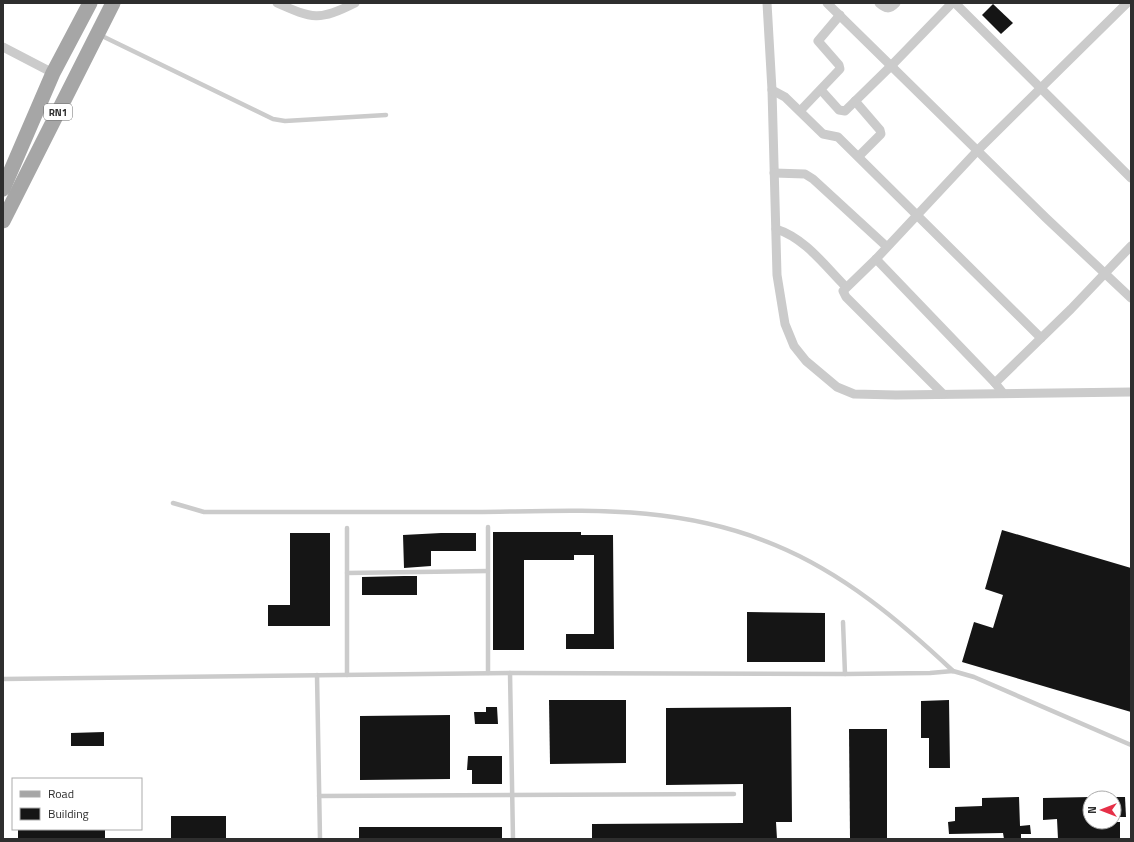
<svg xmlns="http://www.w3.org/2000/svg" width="1134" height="842" font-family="'Titillium Web',sans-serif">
<rect width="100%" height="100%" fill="#fff"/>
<g fill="#151515">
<polygon points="993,4 1013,23 1001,34 982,15"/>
<polygon points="1002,530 1131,568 1131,712 962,662 974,622 993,628 1003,595 985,589"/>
<polygon points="493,532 581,532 581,535 613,535 614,649 566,649 566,634 594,634 594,555 574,555 574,560 524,560 524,650 493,650"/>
<polygon points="290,533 330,533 330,626 268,626 268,605 290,605"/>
<polygon points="441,533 476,533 476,551 431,551 431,566 404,568 403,535"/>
<polygon points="404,576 417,576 417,595 362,595 362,577"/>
<polygon points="747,612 825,613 825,662 747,662"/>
<polygon points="549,700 626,700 626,763 550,764"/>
<polygon points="949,700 950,768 929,768 929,738 921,738 921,701"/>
<polygon points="486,707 497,707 498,724 475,724 474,712 486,712"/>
<polygon points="791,707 792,822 776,822 777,839 592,839 592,824 743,823 743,784 666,785 666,708"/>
<polygon points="450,715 450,779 360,780 360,716"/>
<polygon points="849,729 887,729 887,839 850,839"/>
<polygon points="104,732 104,746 71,746 71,733"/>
<polygon points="468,756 502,756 502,784 472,784 472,770 467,770"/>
<polygon points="1019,797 1020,826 1030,825 1031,834 1021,834 1021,839 1004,839 1003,833 949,834 948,822 955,821 955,807 982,806 982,798"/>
<polygon points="1114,797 1125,797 1126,817 1114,817"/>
<polygon points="1043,798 1090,797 1090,822 1120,822 1120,839 1058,839 1057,819 1043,820"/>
<rect x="171" y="816" width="55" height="23"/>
<rect x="359" y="827" width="143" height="12"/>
<rect x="18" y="829" width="87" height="10"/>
</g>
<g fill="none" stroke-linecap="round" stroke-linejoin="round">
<g stroke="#cbcbcb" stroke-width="4.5">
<polyline points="100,35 273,119 285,121 386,115"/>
<path d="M 173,503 L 204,512 C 294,512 385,512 476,512 C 581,511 675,503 775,545 C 843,573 900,621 953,671"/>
<polyline points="488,527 488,673"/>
<polyline points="347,528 347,675"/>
<polyline points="347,573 488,571"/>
<polyline points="843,622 845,674"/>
<polyline points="510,673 513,839"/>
<polyline points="317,675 320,839"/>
<polyline points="3,679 510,673 845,674 930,673 953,671 974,677 1131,745"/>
<polyline points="319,796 734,794"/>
</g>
<g stroke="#cbcbcb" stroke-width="9">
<path d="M 277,3 C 313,19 319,21 355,3"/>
<polyline points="767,3 772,90 777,275 785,324 794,346 806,361 837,387 854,394 896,395 1131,392"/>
<polyline points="827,3 1046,218 1131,298"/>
<path d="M 879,3 C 886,9 889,10 896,3"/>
<polyline points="955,3 1131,178"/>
<polyline points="3,47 53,73"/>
<polyline points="772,90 785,97 823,134 838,137 1041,338"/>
<polyline points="821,90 839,110 845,111 892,65 952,3"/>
<polyline points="855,101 880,130 881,134 859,156"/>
<polyline points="800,111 840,69 839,65 818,41 840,15"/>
<polyline points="774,173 805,174 813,179 886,246"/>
<path d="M 776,229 C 805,238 825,266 846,287"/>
<polyline points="876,259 995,383"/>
<polyline points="1003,393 995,383 1071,309 1131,246"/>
<polyline points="943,394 846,297 843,291 876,259 978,150 1127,3"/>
</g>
<g stroke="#a6a6a6" stroke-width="15">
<polyline points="3,189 53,73 90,3"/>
<polyline points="3,221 113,3"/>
</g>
</g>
<g text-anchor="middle" stroke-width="4" stroke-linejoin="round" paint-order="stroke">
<rect fill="#fff" stroke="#6d6d6d" stroke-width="1" x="44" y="104" width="28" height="16" rx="3"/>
<g font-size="10" font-weight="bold" fill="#2e2e2e">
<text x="58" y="116">RN1</text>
</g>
</g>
<rect width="1134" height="842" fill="none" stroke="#2e2e2e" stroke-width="8"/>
<rect x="12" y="778" width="130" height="52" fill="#ffffff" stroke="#ababab"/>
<rect x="20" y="791" width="20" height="6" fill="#a6a6a6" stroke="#ababab"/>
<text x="48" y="798" font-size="12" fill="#2e2e2e">Road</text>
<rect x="20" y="808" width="20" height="12" fill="#151515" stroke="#ababab"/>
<text x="48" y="818" font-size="12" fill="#2e2e2e">Building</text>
<g transform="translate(1102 810) rotate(270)"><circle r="19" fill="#ffffff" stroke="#ababab"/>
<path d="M0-3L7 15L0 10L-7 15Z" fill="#e63048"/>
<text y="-6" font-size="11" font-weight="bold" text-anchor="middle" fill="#2e2e2e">N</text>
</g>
</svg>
